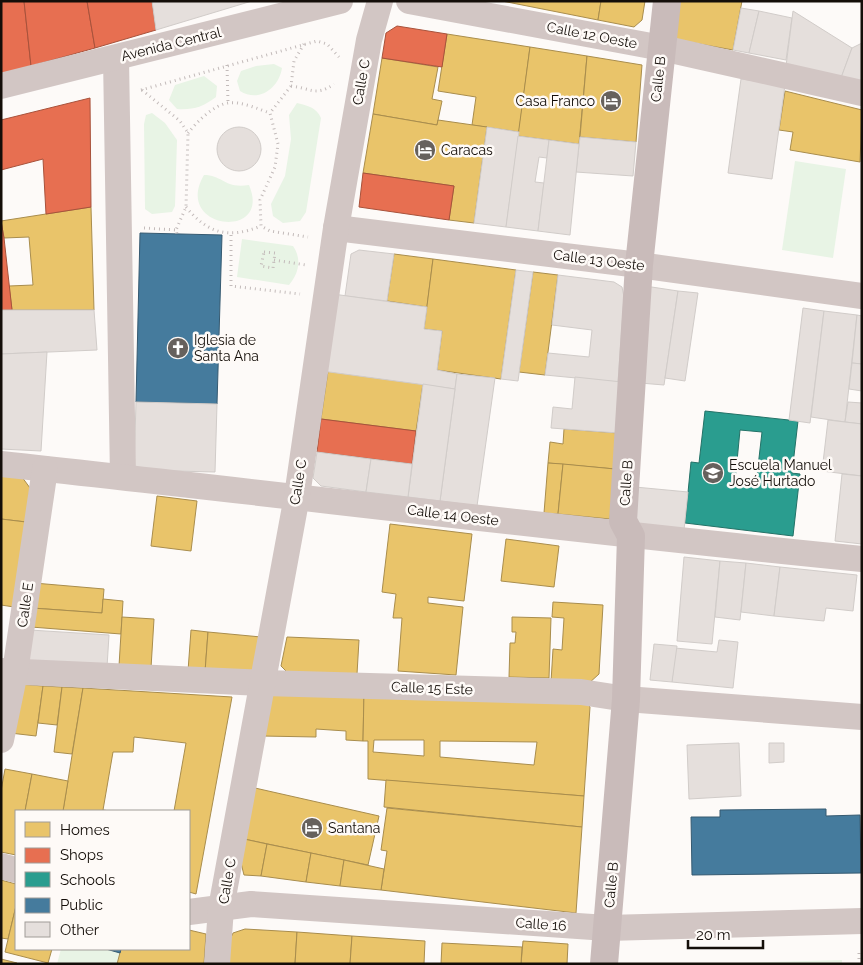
<svg xmlns="http://www.w3.org/2000/svg" width="863" height="965" font-family="Raleway,sans-serif">
<rect width="100%" height="100%" fill="#fdfaf8"/>
<g fill="#e8f4e5">
<path d="M 274,64 L 282,68 C 279,88 259,103 240,91 L 237,81 L 241,71 L 256,66 Z"/>
<path d="M 204,76 L 217,86 L 216,97 C 203,107 193,110 177,109 L 169,100 L 175,85 Z"/>
<path d="M 297,103 C 308,106 316,107 321,118 L 306,212 L 300,221 L 283,223 L 273,216 L 271,204 L 285,176 L 291,139 L 289,115 Z"/>
<polygon points="152,113 165,123 177,140 175,206 172,212 152,214 145,209 144,124 146,115"/>
<polygon points="795,161 846,169 833,258 782,250"/>
<path d="M 204,175 C 223,175 224,189 249,185 C 273,241 172,230 204,175 Z"/>
<path d="M 242,239 L 293,246 C 302,259 299,273 289,285 L 237,277 Z"/>
<polygon points="61,949 106,949 120,953 117,964 57,964"/>
<polygon points="842,960 842,964 702,964"/>
</g>
<g fill="#e9c46a" stroke="#a98d4d" fill-rule="evenodd">
<polygon points="502,1 601,1 598,20"/>
<polygon points="601,1 645,1 642,20 634,27 598,20"/>
<polygon points="678,1 742,1 733,50 672,39"/>
<polygon points="447,34 530,47 519,132 472,125 476,97 438,91"/>
<polygon points="530,47 587,56 579,144 518,136"/>
<polygon points="587,56 642,65 636,142 580,137"/>
<polygon points="382,58 438,67 432,99 442,101 437,125 373,114"/>
<polygon points="785,91 862,110 860,162 790,150 793,132 779,130"/>
<polygon points="373,114 437,125 438,120 487,127 474,223 449,220 454,186 363,173"/>
<polygon points="91,207 94,310 12,310 9,286 33,285 29,237 4,238 1,221"/>
<polygon points="394,254 433,259 427,307 387,301"/>
<polygon points="433,259 516,270 501,379 437,370 442,331 424,329"/>
<polygon points="533,272 558,275 545,375 519,372"/>
<polygon points="328,371 423,384 416,431 321,419"/>
<polygon points="564,429 618,433 615,469 548,463 550,442 563,444"/>
<polygon points="548,463 563,464 558,514 544,513"/>
<polygon points="563,464 615,469 610,519 558,514"/>
<polygon points="1,474 22,477 30,488 26,522 1,519"/>
<polygon points="157,496 197,501 191,551 151,546"/>
<polygon points="1,519 26,522 14,607 1,605"/>
<polygon points="390,524 472,534 464,601 428,597 428,603 463,607 456,675 398,671 402,618 393,618 396,594 382,592"/>
<polygon points="506,539 559,546 554,587 501,581"/>
<polygon points="34,583 104,589 102,613 32,608"/>
<polygon points="103,599 123,601 121,634 31,627 32,608 102,613"/>
<polygon points="553,602 603,605 599,674 588,684 551,682 553,649 562,650 564,618 552,617"/>
<polygon points="122,617 154,619 151,668 119,666"/>
<polygon points="512,617 551,618 549,678 509,677 510,643 515,643 516,632 512,632"/>
<polygon points="191,630 208,632 205,672 188,671"/>
<polygon points="208,632 261,637 257,676 205,672"/>
<polygon points="287,637 359,640 357,674 288,673 281,666"/>
<polygon points="19,684 43,686 36,736 10,733"/>
<polygon points="43,686 62,687 57,725 38,723"/>
<polygon points="62,687 83,688 72,754 54,752"/>
<polygon points="83,688 232,697 196,894 189,892 189,811 174,811 186,743 134,737 133,752 113,752 103,810 110,811 63,811"/>
<polygon points="268,690 364,692 363,741 346,740 346,731 316,729 316,737 262,736"/>
<path d="M 364,692 L 582,697 L 590,707 L 584,796 L 368,779 L 368,741 L 363,741 ZM 374,740 L 424,740 L 424,756 L 373,752 ZM 440,741 L 537,742 L 534,765 L 440,757 Z"/>
<polygon points="5,769 32,774 25,811 16,811 16,855 1,852 1,791"/>
<polygon points="32,774 68,781 63,811 25,811"/>
<polygon points="386,780 584,796 582,827 384,807"/>
<polygon points="255,788 379,816 368,865 244,839"/>
<polygon points="387,808 582,827 576,913 381,890 387,851 381,850"/>
<polygon points="244,839 267,844 261,876 244,875 240,859"/>
<polygon points="267,844 311,853 306,882 261,876"/>
<polygon points="311,853 344,860 340,886 306,882"/>
<polygon points="344,860 384,869 381,890 340,886"/>
<polygon points="1,880 16,884 16,906 8,939 1,938"/>
<polygon points="16,906 16,949 52,949 48,963 5,952"/>
<polygon points="245,929 297,932 295,964 226,964 228,944 233,933"/>
<polygon points="189,930 206,934 204,964 117,964 121,949 189,949"/>
<polygon points="297,932 352,936 350,964 295,964"/>
<polygon points="352,936 425,941 424,964 350,964"/>
<polygon points="523,941 568,944 567,964 521,964"/>
<polygon points="442,943 522,947 521,964 441,964"/>
<polygon points="1,959 17,963 17,964 1,964"/>
</g>
<g fill="#e76f51" stroke="#a8523b">
<polygon points="1,1 24,1 31,66 1,75"/>
<polygon points="24,1 87,1 95,48 31,66"/>
<polygon points="87,1 152,1 156,30 95,48"/>
<polygon points="397,26 447,34 442,67 382,58 386,33"/>
<polygon points="90,98 91,207 46,214 43,159 1,170 1,120"/>
<polygon points="363,173 454,186 449,220 359,207"/>
<polygon points="1,221 4,238 12,310 1,310"/>
<polygon points="321,419 416,431 412,464 317,452"/>
</g>
<path fill="#2a9d8f" stroke="#237267" fill-rule="evenodd" d="M 705,411 L 798,421 L 792,473 L 800,474 L 793,536 L 685,523 L 691,462 L 699,463 ZM 740,430 L 762,432 L 756,484 L 735,482 Z"/>
<g fill="#457b9d" stroke="#365a71">
<polygon points="140,233 222,235 217,404 136,402"/>
<polygon points="826,809 826,816 860,815 861,873 692,875 691,817 720,817 720,810"/>
<polygon points="106,949 121,949 120,953"/>
</g>
<g fill="#e5dfdc" stroke="#d1ccc9">
<polygon points="152,1 252,1 156,30"/>
<polygon points="741,8 759,11 749,53 733,50"/>
<polygon points="759,11 792,18 786,60 749,53"/>
<polygon points="793,11 852,48 841,78 786,66"/>
<polygon points="862,43 862,82 841,78 852,48"/>
<polygon points="741,79 785,85 772,179 728,173"/>
<polygon points="487,127 519,132 506,227 474,223"/>
<circle cx="239" cy="149" r="22"/>
<polygon points="518,136 549,140 547,158 539,157 535,182 544,183 538,231 506,227"/>
<polygon points="580,137 636,142 633,176 576,172"/>
<polygon points="549,140 579,144 570,235 538,231"/>
<polygon points="359,250 394,254 387,301 345,296 351,254"/>
<polygon points="516,270 533,272 518,381 501,379"/>
<polygon points="558,275 614,282 622,287 624,297 618,382 545,375 548,353 589,357 592,330 552,325"/>
<polygon points="645,286 678,291 664,385 640,383"/>
<polygon points="678,291 698,293 685,381 665,378"/>
<polygon points="333,294 427,307 424,329 442,331 437,370 457,374 455,389 322,371"/>
<polygon points="803,308 824,311 810,423 789,420"/>
<polygon points="1,310 94,310 97,350 1,354"/>
<polygon points="824,311 857,315 845,422 811,417"/>
<polygon points="857,315 862,316 862,364 852,363"/>
<polygon points="47,352 41,451 1,449 1,354"/>
<polygon points="852,363 862,364 862,391 849,389"/>
<polygon points="457,374 495,378 477,506 440,501"/>
<polygon points="575,377 622,382 618,433 551,428 553,407 572,409"/>
<polygon points="423,384 455,389 440,501 408,497"/>
<polygon points="136,402 217,404 215,472 134,470"/>
<polygon points="848,402 862,403 862,424 845,422"/>
<polygon points="828,420 862,424 862,476 822,471"/>
<polygon points="317,452 371,459 366,492 321,486 313,478"/>
<polygon points="371,459 412,464 408,497 366,492"/>
<polygon points="842,474 862,476 862,544 835,541"/>
<polygon points="635,487 688,492 684,530 631,525"/>
<polygon points="684,557 720,561 712,644 677,641"/>
<polygon points="720,561 746,563 740,620 715,617"/>
<polygon points="746,563 780,567 774,616 741,612"/>
<polygon points="780,567 857,575 853,611 826,608 824,621 774,616"/>
<polygon points="30,630 109,635 107,667 28,662"/>
<polygon points="719,640 738,642 733,688 672,682 675,648 717,652"/>
<polygon points="654,644 677,646 672,682 650,680"/>
<polygon points="739,743 741,796 689,799 687,745"/>
<polygon points="769,743 784,743 784,762 769,763"/>
</g>
<g fill="none" stroke-linecap="round" stroke-linejoin="round">
<g stroke="#c3bbba" stroke-width="3" stroke-dasharray="1 4" stroke-linecap="butt">
<polyline points="304,44 294,61 291,86 270,113 278,144 275,167 260,200 261,226 270,231 308,237"/>
<polyline points="227,65 228,103"/>
<path d="M 291,86 C 310,88 316,97 334,84"/>
<polyline points="141,90 317,41 327,44 339,57"/>
<polyline points="142,90 180,121 188,133 186,207 176,230 177,234"/>
<path d="M 188,133 C 197,122 213,105 228,103 C 241,101 258,109 270,113"/>
<path d="M 186,207 C 208,234 229,239 261,226"/>
<polyline points="144,228 176,230"/>
<polyline points="231,235 231,286 300,294"/>
<polygon points="264,252 275,253 273,268 261,266"/>
<polyline points="274,260 306,265"/>
<polyline points="859,953 859,964"/>
</g>
<g stroke="#d2c6c4" stroke-width="26">
<polyline points="409,1 662,48 862,93"/>
<polyline points="116,58 123,477"/>
<polyline points="1,86 340,1"/>
<polyline points="336,228 639,265 862,296"/>
<path d="M 1,464 C 288,495 575,531 862,559"/>
<polyline points="1,671 264,683 581,692 626,699 862,717"/>
<polyline points="1,740 15,672 45,469"/>
<polyline points="1,866 16,870"/>
<polyline points="189,912 251,904 607,928 862,921"/>
<polyline points="217,964 221,908 297,496 336,228 369,40 380,1"/>
</g>
<polyline stroke="#c9bbba" stroke-width="28" points="604,964 626,699 631,536 623,521 639,265 667,1"/>
</g>
<defs>
<g id="hotel-disc" transform="scale(1.125)"><circle r="9.5" fill="#66615d" stroke="#fefaf7"/><path d="M-6-4.5h1.5V1H6V5H4.5V3h-9V5H-6ZM-4 0a1.8 1.8 0 1 1 3.6 0ZM.5 0V-2.5h3Q6-2.5 6 0Z" fill="#fff"/></g>
<g id="church-disc" transform="scale(1.125)"><circle r="9.5" fill="#66615d" stroke="#fefaf7"/><path d="M-1.2-6h2.4v3.5h3.3v2.4h-3.3V6h-2.4V-.1h-3.3v-2.4h3.3Z" fill="#fff"/></g>
<g id="school-disc" transform="scale(1.125)"><circle r="9.5" fill="#66615d" stroke="#fefaf7"/><path d="M0-5L7-2L0 1L-7-2ZM-4 1L0 2.5L4 1V4Q0 6-4 4Z" fill="#fff"/></g>
</defs>
<g fill-rule="evenodd">
<use href="#hotel-disc" x="611" y="101"/>
<use href="#hotel-disc" x="425" y="150"/>
<use href="#church-disc" x="178" y="348"/>
<use href="#school-disc" x="713" y="473"/>
<use href="#hotel-disc" x="312" y="828"/>
</g>
<g text-anchor="middle" stroke-width="5" stroke-linejoin="round" paint-order="stroke">
<g font-size="14" fill="#140e09" stroke="#fefaf7">
<text transform="translate(592 35) rotate(11)" y="5">Calle 12 Oeste</text>
<text transform="translate(171 44) rotate(-14)" y="5">Avenida Central</text>
<text transform="translate(658 79) rotate(-84)" y="5">Calle B</text>
<text transform="translate(361 82) rotate(-80)" y="5">Calle C</text>
<text transform="translate(599 260) rotate(7)" y="5">Calle 13 Oeste</text>
<text transform="translate(298 482) rotate(-81)" y="5">Calle C</text>
<text transform="translate(626 483) rotate(-86)" y="5">Calle B</text>
<text transform="translate(453 515) rotate(7)" y="5">Calle 14 Oeste</text>
<text transform="translate(25 605) rotate(-82)" y="5">Calle E</text>
<text transform="translate(432 688) rotate(2)" y="5">Calle 15 Este</text>
<text transform="translate(227 881) rotate(-80)" y="5">Calle C</text>
<text transform="translate(611 885) rotate(-85)" y="5">Calle B</text>
<text transform="translate(541 924) rotate(4)" y="5">Calle 16</text>
</g>
<g font-size="14" fill="#140e09" stroke="#fefaf7" text-anchor="start">
<text x="595" y="106" text-anchor="end">Casa Franco</text>
<text x="441" y="155">Caracas</text>
<text x="194" y="345">Iglesia de<tspan x="194" dy="16">Santa Ana</tspan></text>
<text x="729" y="470">Escuela Manuel<tspan x="729" dy="16">José Hurtado</tspan></text>
<text x="328" y="833">Santana</text>
</g>
</g>
<rect width="863" height="965" fill="none" stroke="#140e09" stroke-width="5"/>
<rect x="15" y="810" width="175" height="140" fill="#fefaf7" stroke="#a09c98"/>
<rect x="25" y="822" width="25" height="15" fill="#e9c46a" stroke="#a09c98"/>
<text x="60" y="835" font-size="15" fill="#140e09">Homes</text>
<rect x="25" y="848" width="25" height="15" fill="#e76f51" stroke="#a09c98"/>
<text x="60" y="860" font-size="15" fill="#140e09">Shops</text>
<rect x="25" y="872" width="25" height="15" fill="#2a9d8f" stroke="#a09c98"/>
<text x="60" y="885" font-size="15" fill="#140e09">Schools</text>
<rect x="25" y="898" width="25" height="15" fill="#457b9d" stroke="#a09c98"/>
<text x="60" y="910" font-size="15" fill="#140e09">Public</text>
<rect x="25" y="922" width="25" height="15" fill="#e5dfdc" stroke="#a09c98"/>
<text x="60" y="935" font-size="15" fill="#140e09">Other</text>
<path d="M688 940v8h75v-8" fill="none" stroke="#140e09" stroke-width="2.5"/>
<text x="696" y="940" font-size="15" fill="#140e09" stroke="#fefaf7" stroke-width="4" paint-order="stroke">20 m</text>
</svg>
